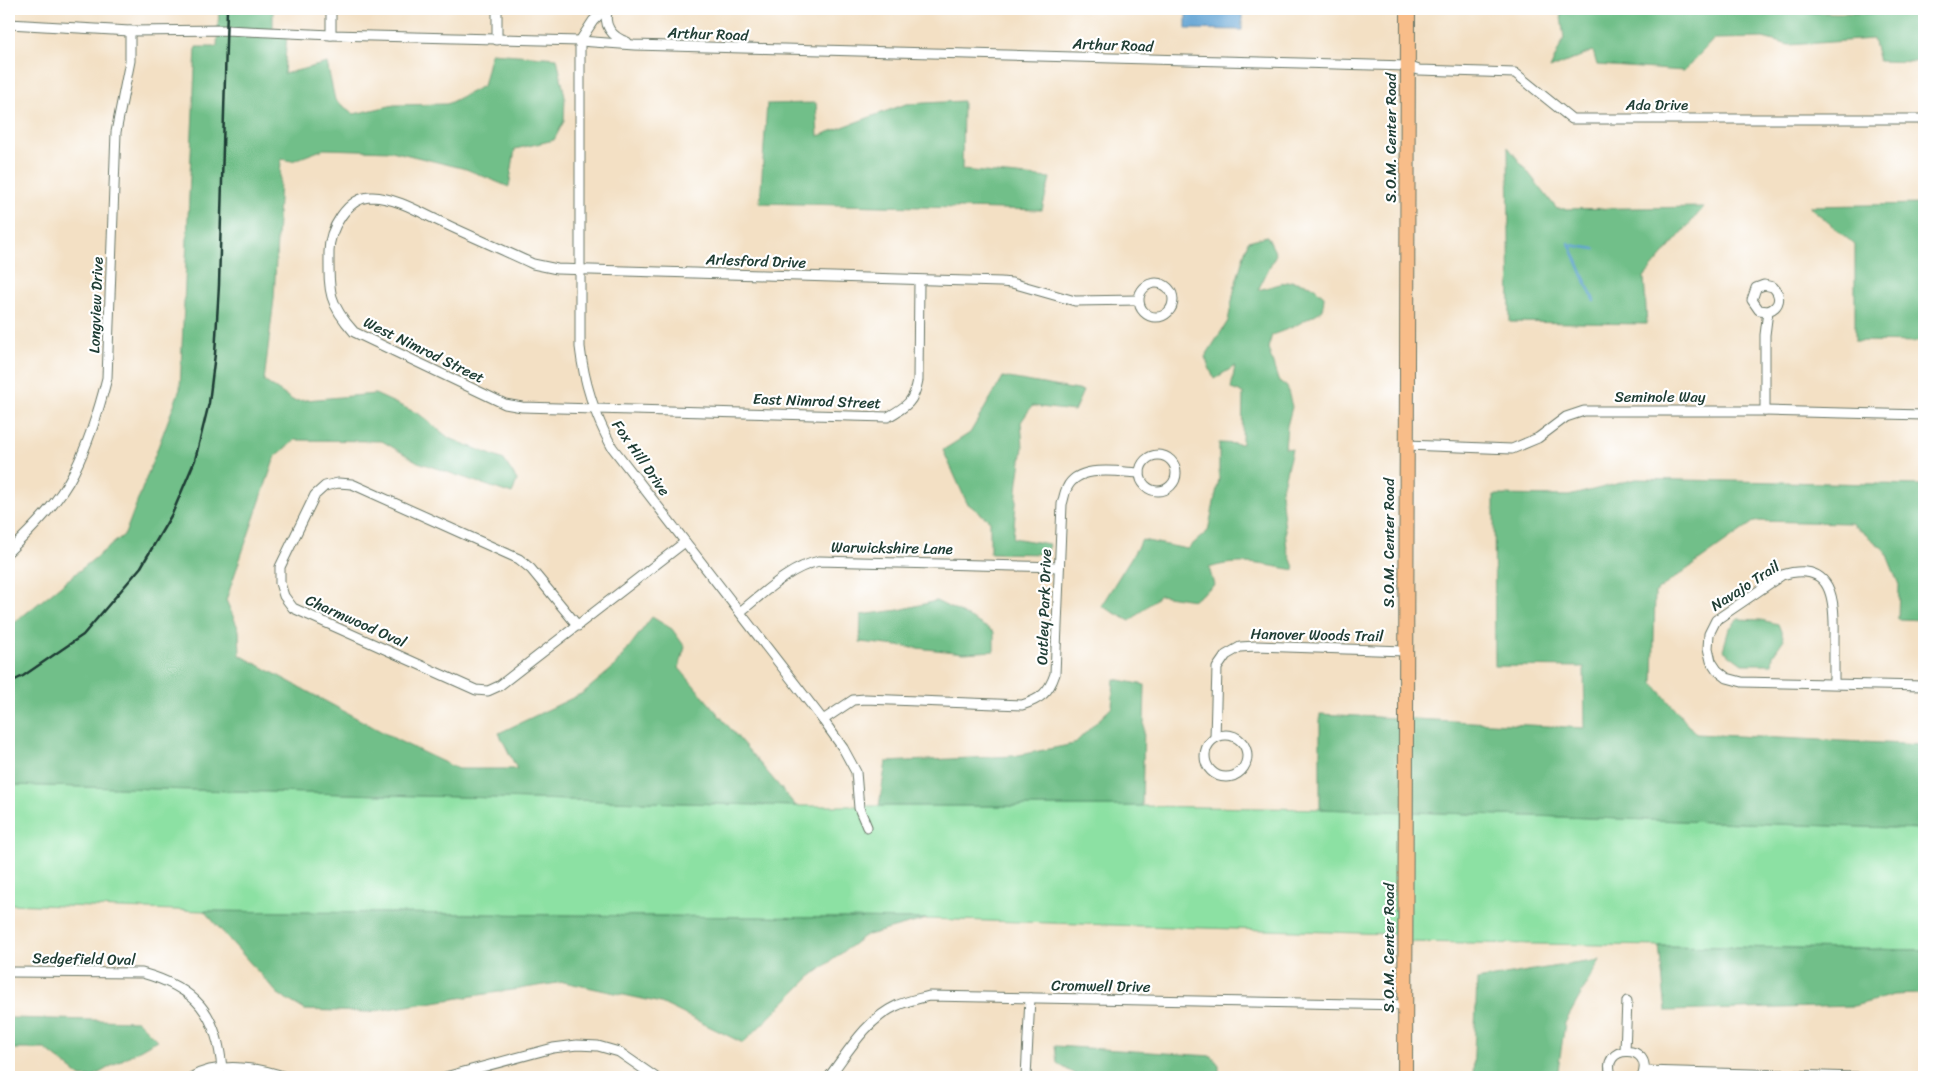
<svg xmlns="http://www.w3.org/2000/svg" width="1933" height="1086" font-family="Sriracha,sans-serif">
<rect width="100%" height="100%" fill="#fff"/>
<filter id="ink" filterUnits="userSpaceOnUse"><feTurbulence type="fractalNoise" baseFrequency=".02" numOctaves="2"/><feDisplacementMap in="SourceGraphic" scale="10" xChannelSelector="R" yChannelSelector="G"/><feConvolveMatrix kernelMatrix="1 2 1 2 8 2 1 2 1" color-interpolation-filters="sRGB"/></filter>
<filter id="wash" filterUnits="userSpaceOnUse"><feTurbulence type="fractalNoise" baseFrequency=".0096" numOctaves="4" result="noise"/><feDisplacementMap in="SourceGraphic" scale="20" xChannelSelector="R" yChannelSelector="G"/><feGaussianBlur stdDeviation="1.12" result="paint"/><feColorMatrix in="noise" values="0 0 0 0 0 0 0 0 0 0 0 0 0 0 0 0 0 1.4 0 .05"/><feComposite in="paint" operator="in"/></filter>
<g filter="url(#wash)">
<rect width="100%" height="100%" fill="#f3e0c4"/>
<polygon fill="#8ce1a3" stroke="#568f6c" points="9,785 796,806 1142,806 1320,809 1924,829 1924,950 1406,942 1405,935 1389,934 927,919 204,911 9,904"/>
<g fill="#71bf89" stroke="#487e5e">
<polygon points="219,9 273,9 273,32 287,33 284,74 327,63 335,100 354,114 394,105 447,104 483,86 491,53 557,58 565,97 564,121 554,140 515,149 509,187 466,169 392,151 324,149 292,161 281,159 274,299 264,381 294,401 375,394 419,414 449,438 504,460 517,480 512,494 418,462 382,441 295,440 275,457 226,600 239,630 240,655 399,741 458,769 517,769 499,733 583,693 614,667 652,617 672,629 685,647 679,668 796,806 9,785 9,627 125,534 180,389 196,47 217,47"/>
<polygon points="1560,9 1722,9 1760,12 1924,14 1924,62 1879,61 1873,39 1789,45 1763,38 1714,39 1684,71 1597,65 1593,51 1550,69 1564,38"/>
<polygon points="963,101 962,170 1050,178 1042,210 760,203 767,104 816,103 818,136 906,104"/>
<polygon points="1508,147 1557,209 1704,207 1644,277 1647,324 1510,322"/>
<polygon points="1924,204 1924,342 1855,341 1855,245 1809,206"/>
<path d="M 1267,236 L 1276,254 L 1258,290 L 1291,281 L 1311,285 L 1324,296 L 1323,310 L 1293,327 L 1272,335 L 1268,348 L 1278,380 L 1287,387 L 1292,407 L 1287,426 L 1285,448 L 1292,449 L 1281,493 L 1287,549 L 1295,570 C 1266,565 1238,558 1209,568 L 1214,585 L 1194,600 L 1160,595 L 1130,621 L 1101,606 L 1142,540 L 1187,549 L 1208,531 L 1219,479 L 1219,443 L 1242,444 L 1243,393 L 1231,389 L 1235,366 L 1214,379 L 1205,357 L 1228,321 L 1235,286 L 1248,241 Z"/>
<polygon points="1003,377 1083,391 1074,411 1032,406 1021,422 1023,447 1018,481 1013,538 1049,544 1047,554 990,553 990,521 967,503 943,450 970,433"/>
<polygon points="1636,479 1924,485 1924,620 1898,619 1899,585 1885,550 1851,523 1755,521 1655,592 1653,683 1696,734 1924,745 1924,829 1320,809 1320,714 1585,728 1584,667 1495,666 1494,495 1569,496"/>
<polygon points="936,601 965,615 994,632 994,651 964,653 860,642 861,615 899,610"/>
<polygon points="1738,619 1761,620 1778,624 1784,639 1773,655 1772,664 1742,664 1723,650 1729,629"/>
<polygon points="1114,679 1145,685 1142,806 879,806 886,762 1014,756 1074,744 1112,707"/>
<polygon points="204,911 927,919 864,936 810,977 743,1043 661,1003 564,982 368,1012 305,1010 278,994"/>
<polygon points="1659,946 1924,950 1924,999 1918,994 1893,995 1854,1006 1666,1011"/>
<polygon points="1600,960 1565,1023 1557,1077 1473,1077 1477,980 1539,969"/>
<polygon points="9,1018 138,1021 157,1040 92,1077 81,1077 45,1049 9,1049"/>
<polygon points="1055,1046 1212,1056 1219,1065 1219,1077 1079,1077 1057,1063"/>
</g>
<polygon fill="#5ea1d2" stroke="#3e6f83" points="1186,9 1242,9 1242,30 1186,29"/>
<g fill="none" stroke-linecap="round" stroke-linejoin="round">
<g stroke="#5ea1d2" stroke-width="2.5">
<polyline points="1569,243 1594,301"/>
<polyline points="1570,245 1595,249"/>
</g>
</g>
</g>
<g filter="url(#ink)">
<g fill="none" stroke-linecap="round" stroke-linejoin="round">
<g stroke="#697666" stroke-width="11">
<g id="street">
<path d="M 608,9 C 602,25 612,37 627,42"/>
<polyline points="9,24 130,31 226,30 331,35 580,41 634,45 1407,66 1419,70 1515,73 1572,119 1924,119"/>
<polyline points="331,35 331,9"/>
<polyline points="497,40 497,9"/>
<path d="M 580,41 L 580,347 C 584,383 595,416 612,447 L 823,720 L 843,748 L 856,772 L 859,808 L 867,827"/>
<polyline points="580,41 593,21 605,9"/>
<path d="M 919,280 L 918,380 C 914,402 907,406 888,417 L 522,407 L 505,404 L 354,332 C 327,302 329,289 329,252 C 329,230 347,197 372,197 C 398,198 421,213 443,223 C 473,237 503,250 533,264 L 557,269 L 1001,282 L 1012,283 L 1075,301 L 1138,300"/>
<circle cx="1156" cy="300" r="17"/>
<path d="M 1765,411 L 1765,335 L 1768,311 C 1780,307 1782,296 1773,287 L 1764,285 L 1756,288 L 1752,300 L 1759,310 L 1768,311"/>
<polyline points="1406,445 1512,449 1538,438 1566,417 1584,411 1765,411 1924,415"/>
<circle cx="1158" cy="473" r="18"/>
<path d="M 9,551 C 33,528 59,502 74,472 C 89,442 99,410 107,378 L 116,132 L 130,61 L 130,31"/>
<path d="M 740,612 C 764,593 788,568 819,561 L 1059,567"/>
<polyline points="578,626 531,569 519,559 352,484 338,483 325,486 315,495 280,567 280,583 284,596 293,608 476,690 488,691 499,686 685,542"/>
<path d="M 1834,684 C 1834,669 1834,653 1834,638 C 1835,600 1833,560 1782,575 L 1716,620 L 1709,634 L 1708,648 L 1711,661 L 1717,670 L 1727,678 L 1742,682 L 1924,686"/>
<path d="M 823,720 L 853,700 L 865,699 L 1022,705 C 1041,699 1049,692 1055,674 L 1062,504 C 1064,499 1064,493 1067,488 C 1078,464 1118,472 1140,473"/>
<circle cx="1226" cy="756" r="21"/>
<polyline points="1215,738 1217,668 1226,655 1240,647 1256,646 1405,651"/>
<path d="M 9,972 L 142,973 C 196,988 217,1013 222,1069"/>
<polyline points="1625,1051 1627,1001"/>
<polyline points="1645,1071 1857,1077"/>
<path d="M 192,1077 C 217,1062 258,1067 285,1077"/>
<polyline points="445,1077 553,1048 577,1045 598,1046 619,1052 655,1077"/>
<path d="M 829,1077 C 848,1052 866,1020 896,1006 C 906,1001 918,999 929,996 L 1406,1005"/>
<polyline points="1026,1077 1030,998"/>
<path d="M 1612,1077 C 1597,1044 1656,1042 1642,1077"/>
</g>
</g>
<g stroke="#697666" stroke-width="16">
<polyline id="primary" points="1405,1077 1408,9"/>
</g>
<use href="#street" stroke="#fff" stroke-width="9"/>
<use href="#primary" stroke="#f8bd89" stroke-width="14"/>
<polyline stroke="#1f3d34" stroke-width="2.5" points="9,683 23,676 83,635 141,567 172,514 195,460 209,403 215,354 219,285 227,9"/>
</g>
</g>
<g text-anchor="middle" stroke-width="4.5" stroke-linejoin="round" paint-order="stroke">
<g font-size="15" fill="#1f3d34" stroke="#fff">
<text transform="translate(708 34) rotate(2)" y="5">Arthur Road</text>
<text transform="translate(1113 45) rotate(2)" y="5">Arthur Road</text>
<text x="1657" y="110">Ada Drive</text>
<text transform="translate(1391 138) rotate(-90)" y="5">S.O.M. Center Road</text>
<text transform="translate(756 261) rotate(2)" y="5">Arlesford Drive</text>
<text transform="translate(96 305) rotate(-88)" y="5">Longview Drive</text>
<text transform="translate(424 350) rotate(26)" y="5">West Nimrod Street</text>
<text x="1660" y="402">Seminole Way</text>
<text transform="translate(817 401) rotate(2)" y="5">East Nimrod Street</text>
<text transform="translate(641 458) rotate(55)" y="5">Fox Hill Drive</text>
<text transform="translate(1389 543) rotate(-90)" y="5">S.O.M. Center Road</text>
<text transform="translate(892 548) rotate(1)" y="5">Warwickshire Lane</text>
<text transform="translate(1745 586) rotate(-33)" y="5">Navajo Trail</text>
<text transform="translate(1044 607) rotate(-88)" y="5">Outley Park Drive</text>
<text transform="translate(356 621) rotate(24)" y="5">Charmwood Oval</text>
<text transform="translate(1317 635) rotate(1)" y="5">Hanover Woods Trail</text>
<text transform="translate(1389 948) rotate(-90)" y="5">S.O.M. Center Road</text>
<text transform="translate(84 959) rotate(1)" y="5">Sedgefield Oval</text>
<text transform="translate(1101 986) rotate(1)" y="5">Cromwell Drive</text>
</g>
</g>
<rect width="1933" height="1086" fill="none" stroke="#fff" stroke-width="30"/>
</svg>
